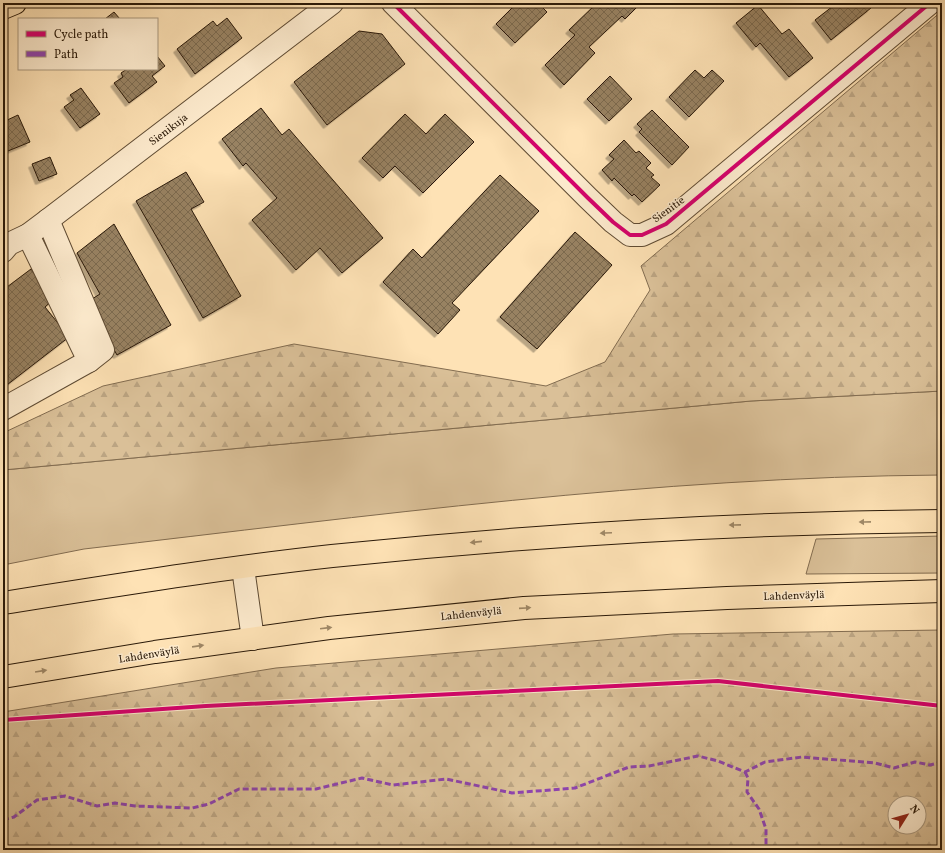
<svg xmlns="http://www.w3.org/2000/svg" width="945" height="853" font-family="Vollkorn,serif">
<defs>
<pattern id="forest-firs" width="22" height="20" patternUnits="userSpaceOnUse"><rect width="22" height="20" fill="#dac098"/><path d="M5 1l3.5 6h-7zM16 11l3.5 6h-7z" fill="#bba482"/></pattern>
<pattern id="building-cross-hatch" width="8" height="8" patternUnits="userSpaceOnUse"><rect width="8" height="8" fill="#988262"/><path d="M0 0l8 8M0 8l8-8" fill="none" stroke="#7c6a4f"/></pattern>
<filter id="shadow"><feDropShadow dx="-3.5" dy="3.5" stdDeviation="0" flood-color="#0004"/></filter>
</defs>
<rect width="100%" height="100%" fill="#fee2b5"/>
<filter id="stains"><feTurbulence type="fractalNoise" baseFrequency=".005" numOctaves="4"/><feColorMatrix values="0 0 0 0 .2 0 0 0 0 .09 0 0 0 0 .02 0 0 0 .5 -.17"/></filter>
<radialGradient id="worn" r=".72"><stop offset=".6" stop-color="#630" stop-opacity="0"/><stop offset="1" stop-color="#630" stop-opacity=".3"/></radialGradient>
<g fill="#dac098" stroke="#826c50">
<path d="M 942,391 L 942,475 C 655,477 369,516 84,549 L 3,565 L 3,470 L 751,401 Z"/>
<polygon points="942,536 942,573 806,574 816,539"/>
</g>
<g fill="url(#forest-firs)" stroke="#826c50" fill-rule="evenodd">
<polygon points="942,11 942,391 751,401 3,470 3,433 103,386 294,344 546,386 605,362 650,290 641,266"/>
<path d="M 942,630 L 942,850 L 3,850 L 3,712 L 276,668 L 673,634 ZM 895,803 L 919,803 L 919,827 L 895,827 Z"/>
</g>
<g fill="url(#building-cross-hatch)" stroke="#2a1908" filter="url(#shadow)">
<polygon points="517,3 544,3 541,6 547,12 515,43 496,24"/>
<polygon points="597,3 641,3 625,19 622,16 589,47 595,53 564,85 545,65 575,35 569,30"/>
<polygon points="837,3 867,3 871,8 831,40 815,20"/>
<polygon points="758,5 782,34 789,29 813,58 789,77 760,43 756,47 736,23"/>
<polygon points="114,12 120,19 105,19"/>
<polygon points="227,18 242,38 195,74 177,49 213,21 217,26"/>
<polygon points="359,31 382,34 405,64 327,125 294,82"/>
<polygon points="157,56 165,66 152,76 157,82 129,103 114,83 123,77 121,73 127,69 157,69"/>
<polygon points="695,70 704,78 712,70 724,81 689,117 669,97"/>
<polygon points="610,76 632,99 609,121 587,99"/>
<polygon points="81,88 100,114 80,128 64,107 74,100 70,95"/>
<polygon points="261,108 282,135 289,129 383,238 342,273 320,248 296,270 252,220 277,198 246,163 243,166 222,139"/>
<polygon points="652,110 689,147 672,165 639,132 642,129 637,124"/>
<polygon points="405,114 426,134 445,114 474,142 423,193 395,166 383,178 362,158"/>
<polygon points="18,115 30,142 3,153 3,122"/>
<polygon points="624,140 636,153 639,151 651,163 646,168 654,175 651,177 660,185 642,202 634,194 632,196 614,178 612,181 602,170 614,159 609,155"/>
<polygon points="50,157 57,174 39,181 32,164"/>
<polygon points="186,172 204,202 191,209 241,296 203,318 136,201"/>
<polygon points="500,175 539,211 452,303 460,310 438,334 383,282 413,249 422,258"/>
<polygon points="114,224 171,325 117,355 93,312 98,309 92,299 100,294 77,253"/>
<polygon points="575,232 612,265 537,349 500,317"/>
<polygon points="31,269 54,299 45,307 69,337 3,388 3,290"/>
</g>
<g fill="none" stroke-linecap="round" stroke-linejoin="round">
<g stroke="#5f4b33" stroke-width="24">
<g id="minor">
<polyline points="393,3 588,198 613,222 630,235 642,235 666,224 930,3"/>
<polyline points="28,235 89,361"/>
<polyline points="3,251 9,244 28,235 48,220 332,3"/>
<polyline points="3,409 89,361 103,350 48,220"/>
<polyline points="243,568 253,639"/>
</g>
</g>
<g stroke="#2a1908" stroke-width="24">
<polyline id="major" points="3,8 15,3"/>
</g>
<g stroke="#2a1908" stroke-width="24">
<g id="highway">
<path d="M 3,603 C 112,586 222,568 332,556 C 535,535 738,523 942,521"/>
<polyline points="3,677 155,652 329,628 524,608 727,598 942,591"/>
</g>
</g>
<use href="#minor" stroke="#feeccf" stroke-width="22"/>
<use href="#major" stroke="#fee2b5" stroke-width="22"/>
<use href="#highway" stroke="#fee2b5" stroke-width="22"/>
<g stroke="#8e44ad" stroke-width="3" stroke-dasharray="6 3" stroke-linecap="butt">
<polyline points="745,772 748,778 747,792 759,809 766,829 766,850"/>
<polyline points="3,820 14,817 37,800 65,796 97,806 115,803 135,806 192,808 209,804 239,789 316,789 362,778 393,785 446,779 512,793 575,788 629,767 649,766 698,756 718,761 745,772 765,762 802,757 875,763 894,768 915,762 930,765 942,762"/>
</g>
<g stroke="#feeccf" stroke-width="6">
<g id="cycleway">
<polyline points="393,3 588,198 613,222 630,235 642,235 666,224 930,3"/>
<polyline points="3,720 206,706 718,681 942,706"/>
</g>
</g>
<use href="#cycleway" stroke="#d6006c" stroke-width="4"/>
</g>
<defs><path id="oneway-solid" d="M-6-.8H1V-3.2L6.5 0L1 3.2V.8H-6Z"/></defs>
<g fill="#9f8867">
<use href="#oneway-solid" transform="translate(865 522) rotate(179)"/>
<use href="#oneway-solid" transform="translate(735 525) rotate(179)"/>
<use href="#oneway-solid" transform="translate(606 533) rotate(177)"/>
<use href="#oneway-solid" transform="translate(476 542) rotate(174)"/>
<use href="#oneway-solid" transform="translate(525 608) rotate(-4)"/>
<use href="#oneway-solid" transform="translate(326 628) rotate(-7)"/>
<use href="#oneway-solid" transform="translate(198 646) rotate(-8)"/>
<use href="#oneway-solid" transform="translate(41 671) rotate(-9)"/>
</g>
<g text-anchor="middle" stroke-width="3" stroke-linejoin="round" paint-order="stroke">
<g font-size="11" fill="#2a1908" stroke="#feeccf">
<text transform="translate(168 129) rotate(-37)" y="4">Sienikuja</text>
<text transform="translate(668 209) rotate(-36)" y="4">Sienitie</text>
<text transform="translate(794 595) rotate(-2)" y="4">Lahdenväylä</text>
<text transform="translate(471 613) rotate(-6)" y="4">Lahdenväylä</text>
<text transform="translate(149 654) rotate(-9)" y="4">Lahdenväylä</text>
</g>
</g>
<rect width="945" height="853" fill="none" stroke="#fee2b5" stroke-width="16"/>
<rect x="4" y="4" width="937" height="845" fill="none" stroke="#2a1908" stroke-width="2"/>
<rect x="8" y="8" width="929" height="837" fill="none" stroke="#2a1908"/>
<rect x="18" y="18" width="140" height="52" fill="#feeccf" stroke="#a9987f"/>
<rect x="26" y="31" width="20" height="6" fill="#d6006c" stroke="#a9987f"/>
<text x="54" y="38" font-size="12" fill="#2a1908">Cycle path</text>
<rect x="26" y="51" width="20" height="6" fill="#8e44ad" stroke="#a9987f"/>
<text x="54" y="58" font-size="12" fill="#2a1908">Path</text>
<g transform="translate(907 815) rotate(53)"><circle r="19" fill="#feeccf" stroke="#a9987f"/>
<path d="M0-3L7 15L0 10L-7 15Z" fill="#8f2418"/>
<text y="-6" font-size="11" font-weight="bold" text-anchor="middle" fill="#2a1908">N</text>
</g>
<rect width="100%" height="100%" filter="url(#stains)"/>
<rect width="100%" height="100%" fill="url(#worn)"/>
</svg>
